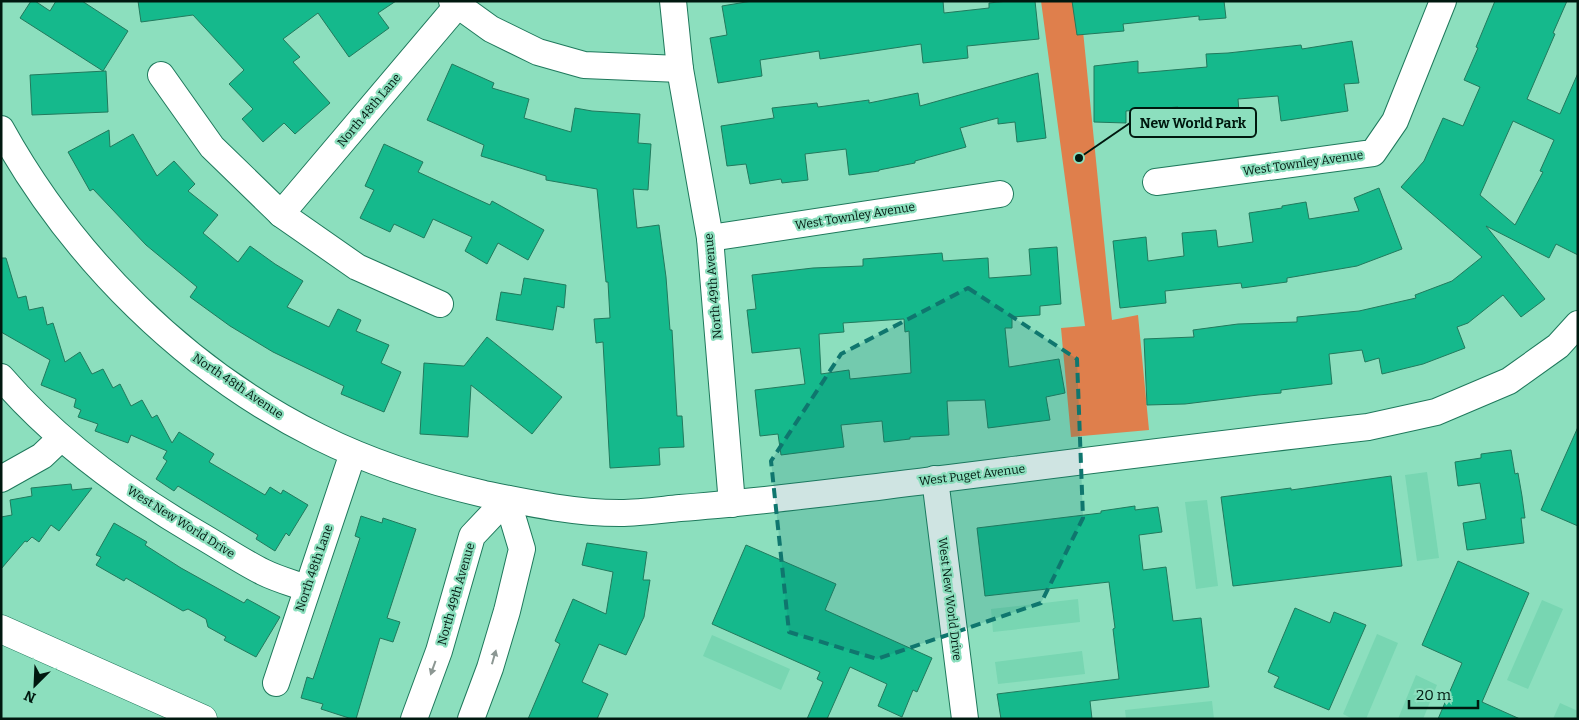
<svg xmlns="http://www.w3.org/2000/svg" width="1579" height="720" font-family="Bitter,serif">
<rect width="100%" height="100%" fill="#8cdfbe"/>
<g fill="#78d6b2">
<polygon points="1427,472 1439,558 1417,561 1405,475"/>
<polygon points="1207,500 1218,586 1196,589 1185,502"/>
<polygon points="1078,599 1080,622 993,632 991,609"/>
<polygon points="1542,600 1563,609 1528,689 1507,680"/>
<polygon points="1377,634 1398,643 1366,719 1353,719 1343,714"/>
<polygon points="712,635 790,669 781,690 703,656"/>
<polygon points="1082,651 1085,674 998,684 995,662"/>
<polygon points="1416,675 1437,685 1423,719 1398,719"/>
<polygon points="1212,701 1214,719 1126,719 1125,710"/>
<polygon points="1560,703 1578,711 1578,719 1553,719"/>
</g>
<polygon fill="#df7f4c" points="1041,1 1080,1 1112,320 1138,315 1149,430 1071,437 1061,328 1085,326"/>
<g fill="#15b98c" stroke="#217a5d" fill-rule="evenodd">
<polygon points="31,1 35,1 50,11 56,1 82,1 128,31 103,71 20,18"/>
<polygon points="138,1 396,1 378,13 389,28 349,57 318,13 283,39 300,57 293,62 330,103 295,134 284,123 263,142 242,119 253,109 229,84 244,70 193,15 141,22"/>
<polygon points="752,1 943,1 944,13 989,8 989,3 1008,1 1035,1 1039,39 967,46 968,58 923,63 921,44 820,59 819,51 760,60 762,76 718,83 710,38 727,35 722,6"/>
<polygon points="1072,1 1224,1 1226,18 1199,20 1199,16 1123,24 1124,31 1077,35"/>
<path d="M 1495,1 L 1567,1 L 1553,33 L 1555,34 L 1527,99 L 1560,114 L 1578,73 L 1578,255 L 1556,244 L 1549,258 L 1486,226 L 1545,299 L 1521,317 L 1503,295 L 1468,323 L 1457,327 L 1465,348 L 1423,364 L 1382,374 L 1379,358 L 1365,362 L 1362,350 L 1329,354 L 1332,384 L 1281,390 L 1281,393 L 1258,395 L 1185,404 L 1147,405 L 1144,339 L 1194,337 L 1193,330 L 1238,324 L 1297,322 L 1297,317 L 1359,311 L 1416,298 L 1415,295 L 1452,281 L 1482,257 L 1401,187 L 1424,161 L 1443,118 L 1463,126 L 1480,87 L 1464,80 L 1478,48 L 1476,47 ZM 1513,121 L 1554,140 L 1540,171 L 1543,172 L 1515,225 L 1480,195 Z"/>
<polygon points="1352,41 1359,83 1344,84 1348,111 1281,121 1278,96 1238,99 1240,124 1180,128 1178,107 1126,111 1126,123 1094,122 1094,66 1138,61 1138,73 1207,67 1206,54 1228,53 1301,45 1302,49"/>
<polygon points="452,64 494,83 492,88 529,99 524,118 571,132 575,108 592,111 640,114 638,143 651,144 648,190 633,189 637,228 659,225 666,277 670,330 672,330 677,416 682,416 684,447 659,448 660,465 610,468 603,342 596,343 594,319 610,318 608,282 606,282 597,189 546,180 546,176 481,156 484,145 427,120"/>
<polygon points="106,71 108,112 32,115 30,75"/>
<polygon points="1038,73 1046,138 1017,142 1015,122 998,124 998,118 960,128 966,147 915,161 915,163 879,170 879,171 849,175 846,149 805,154 808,180 782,183 781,179 750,184 746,164 727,166 721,126 774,118 772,108 817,103 818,107 869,100 869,103 918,93 920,106"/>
<polygon points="109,130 110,147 133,134 157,176 174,161 195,184 188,191 218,215 203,233 238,262 250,246 275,264 303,281 287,307 329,327 338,309 361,320 356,331 389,345 381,363 401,372 384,412 341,394 344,386 273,352 230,326 190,297 197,287 146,245 93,189 90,191 68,152"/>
<polygon points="384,144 423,162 418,172 490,205 492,201 544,230 528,260 498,243 487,264 465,251 472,237 433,219 424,238 394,224 390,232 360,218 374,190 365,186"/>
<polygon points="1379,188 1402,249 1357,266 1287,278 1287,282 1242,288 1241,283 1165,291 1166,303 1120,308 1113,241 1146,237 1148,261 1184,256 1182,233 1216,230 1218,247 1253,242 1249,213 1282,208 1282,206 1306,202 1309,219 1359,211 1354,198"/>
<path d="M 1057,247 L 1061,304 L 1040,306 L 1040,315 L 1012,317 L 1012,328 L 1005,328 L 1009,367 L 1059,359 L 1065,393 L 1046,397 L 1050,420 L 988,428 L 985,400 L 947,401 L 949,435 L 910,437 L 910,439 L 884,442 L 882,421 L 841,425 L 844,447 L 781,455 L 778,434 L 760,436 L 755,390 L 805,384 L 800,348 L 752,353 L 747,310 L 756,309 L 752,275 L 813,268 L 863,266 L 863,259 L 942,253 L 943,261 L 988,258 L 989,278 L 1031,275 L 1029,249 ZM 904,319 L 905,332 L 909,331 L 911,373 L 850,379 L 849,370 L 821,374 L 819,334 L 844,332 L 843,323 Z"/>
<polygon points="1,258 6,258 18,298 26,296 29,310 43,307 47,325 53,323 65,362 80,352 92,374 103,369 113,388 120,384 131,406 142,400 152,418 157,415 172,443 179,432 214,454 209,462 265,495 270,487 281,494 283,490 308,505 289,536 286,533 275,551 256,539 258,535 178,486 174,491 156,479 167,461 163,458 167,451 131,435 128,443 95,431 98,424 78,417 81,410 74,407 76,399 41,385 50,360 1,332"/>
<polygon points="524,278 566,285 564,308 557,306 553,330 496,320 501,292 521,295"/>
<polygon points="487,337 562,397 532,434 471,385 468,437 420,434 424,363 464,366"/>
<polygon points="1578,427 1578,526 1541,510"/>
<polygon points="1511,450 1515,474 1518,473 1522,496 1525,518 1521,518 1524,543 1467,550 1463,523 1486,519 1480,483 1458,486 1455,462 1481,458 1481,454"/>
<polygon points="1391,476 1402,566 1233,586 1221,497 1291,488 1291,490"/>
<polygon points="71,484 72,490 92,488 59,531 51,525 39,542 32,537 27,542 25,541 1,569 1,517 12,515 10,500 32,496 31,488"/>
<polygon points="1135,506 1135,510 1158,507 1162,532 1139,535 1143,570 1166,567 1173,621 1201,618 1209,687 1090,701 1092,719 1001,719 997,694 1119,679 1113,629 1115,628 1109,582 985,596 977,528 1101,513 1101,511"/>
<polygon points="361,516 382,523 383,518 416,529 387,618 400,622 393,642 380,638 356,719 352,719 321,709 323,704 301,698 307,677 313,679 360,538 355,536"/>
<polygon points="114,523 147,542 145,545 181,568 244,603 247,599 280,617 256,657 224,640 226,637 208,627 206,619 188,609 183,611 126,578 124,581 96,565 101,557 96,555"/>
<polygon points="587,543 647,552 643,580 650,580 644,617 626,655 599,644 582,682 608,694 597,719 528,719 560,644 555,641 573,599 606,614 613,572 582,565"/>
<polygon points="746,545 836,584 825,610 932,658 917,692 913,690 902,717 878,706 887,684 850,667 827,719 807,719 823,682 817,679 820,672 712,624"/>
<polygon points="1458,561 1529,593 1482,702 1520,719 1438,719 1462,663 1422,645"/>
<polygon points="1295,608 1330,623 1334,612 1366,625 1329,710 1274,687 1279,677 1268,672"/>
</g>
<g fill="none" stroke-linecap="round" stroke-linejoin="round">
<g stroke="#1f795c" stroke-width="28">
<g id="minor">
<polyline points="452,1 491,29 538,52 584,65 680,69"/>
<polyline points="673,1 680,69 710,238 732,504"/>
<polyline points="161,75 212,147 281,214 357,267 440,304"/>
<path d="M 1,129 C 73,259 186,371 319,437 C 371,463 428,481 484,494 C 528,503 575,513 620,513 C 640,513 660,510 680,508 C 749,503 817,494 885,486 C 1046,466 1207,445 1368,427 L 1436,412 L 1509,381 L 1558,346 L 1578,324"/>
<polyline points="1156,182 1373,153 1395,121 1443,1"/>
<polyline points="281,214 457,6"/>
<polyline points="710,238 1000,194"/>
<path d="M 1,377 C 56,441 125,491 198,534 C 219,546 241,561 263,572 C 277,579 292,583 306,588"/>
<polyline points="1,479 42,456 61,438"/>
<polyline points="935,479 965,719"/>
<polyline points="276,683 353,453"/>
<polyline points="414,719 439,651 472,536 507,499"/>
<polyline points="471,719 490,668 507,611 522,549 507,499"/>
</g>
</g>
<g stroke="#1f795c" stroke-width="29">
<polyline id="major" points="1,629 203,719"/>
</g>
<use href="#minor" stroke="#fff" stroke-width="26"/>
<use href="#major" stroke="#fff" stroke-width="28"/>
</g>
<defs><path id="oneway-solid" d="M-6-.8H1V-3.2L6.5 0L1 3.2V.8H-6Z" transform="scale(1.25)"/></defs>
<g fill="#8c9793">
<use href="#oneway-solid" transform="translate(494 657) rotate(-74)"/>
<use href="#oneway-solid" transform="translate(433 668) rotate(110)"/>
</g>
<path fill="#0f766e" fill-opacity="0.2" stroke="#0f766e" stroke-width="4" stroke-dasharray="10 6" stroke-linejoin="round" d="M 968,288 L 1077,359 L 1083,518 L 1041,603 L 877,659 L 789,632 L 771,461 L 841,354 Z"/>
<g text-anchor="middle" stroke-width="4.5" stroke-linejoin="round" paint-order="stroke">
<g font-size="12" fill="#00180f" stroke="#8cdfbe">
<text transform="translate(369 110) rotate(-50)" y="4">North 48th Lane</text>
<text transform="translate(1303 163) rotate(-8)" y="4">West Townley Avenue</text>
<text transform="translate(855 216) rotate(-9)" y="4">West Townley Avenue</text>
<text transform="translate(713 286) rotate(-95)" y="4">North 49th Avenue</text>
<text transform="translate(238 386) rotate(34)" y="4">North 48th Avenue</text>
<text transform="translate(972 475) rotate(-7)" y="4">West Puget Avenue</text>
<text transform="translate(181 522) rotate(32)" y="4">West New World Drive</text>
<text transform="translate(314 568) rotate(-71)" y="4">North 48th Lane</text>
<text transform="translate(456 594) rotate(-74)" y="4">North 49th Avenue</text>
<text transform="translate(950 599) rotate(83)" y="4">West New World Drive</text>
</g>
</g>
<path fill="none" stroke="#00180f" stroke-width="2" d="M1079 158L1130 123"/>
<circle fill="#00180f" stroke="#8cdfbe" stroke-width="2" cx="1079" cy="158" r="5"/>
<rect fill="#8cdfbe" stroke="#00180f" stroke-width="2" x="1130" y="108" width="126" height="29" rx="5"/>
<g font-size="14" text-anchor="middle" font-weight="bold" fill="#00180f">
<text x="1193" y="128">New World Park</text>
</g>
<rect width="1579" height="720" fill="none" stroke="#00180f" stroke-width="5"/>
<g transform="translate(35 685) rotate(204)" stroke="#8cdfbe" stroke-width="4" paint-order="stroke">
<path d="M0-4L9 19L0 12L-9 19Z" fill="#00180f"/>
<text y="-8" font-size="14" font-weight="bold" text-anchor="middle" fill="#00180f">N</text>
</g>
<path d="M1409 700v8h69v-8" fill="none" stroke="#00180f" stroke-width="2.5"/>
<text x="1416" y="700" font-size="15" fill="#00180f" stroke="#8cdfbe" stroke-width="4" paint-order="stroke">20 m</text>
</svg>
